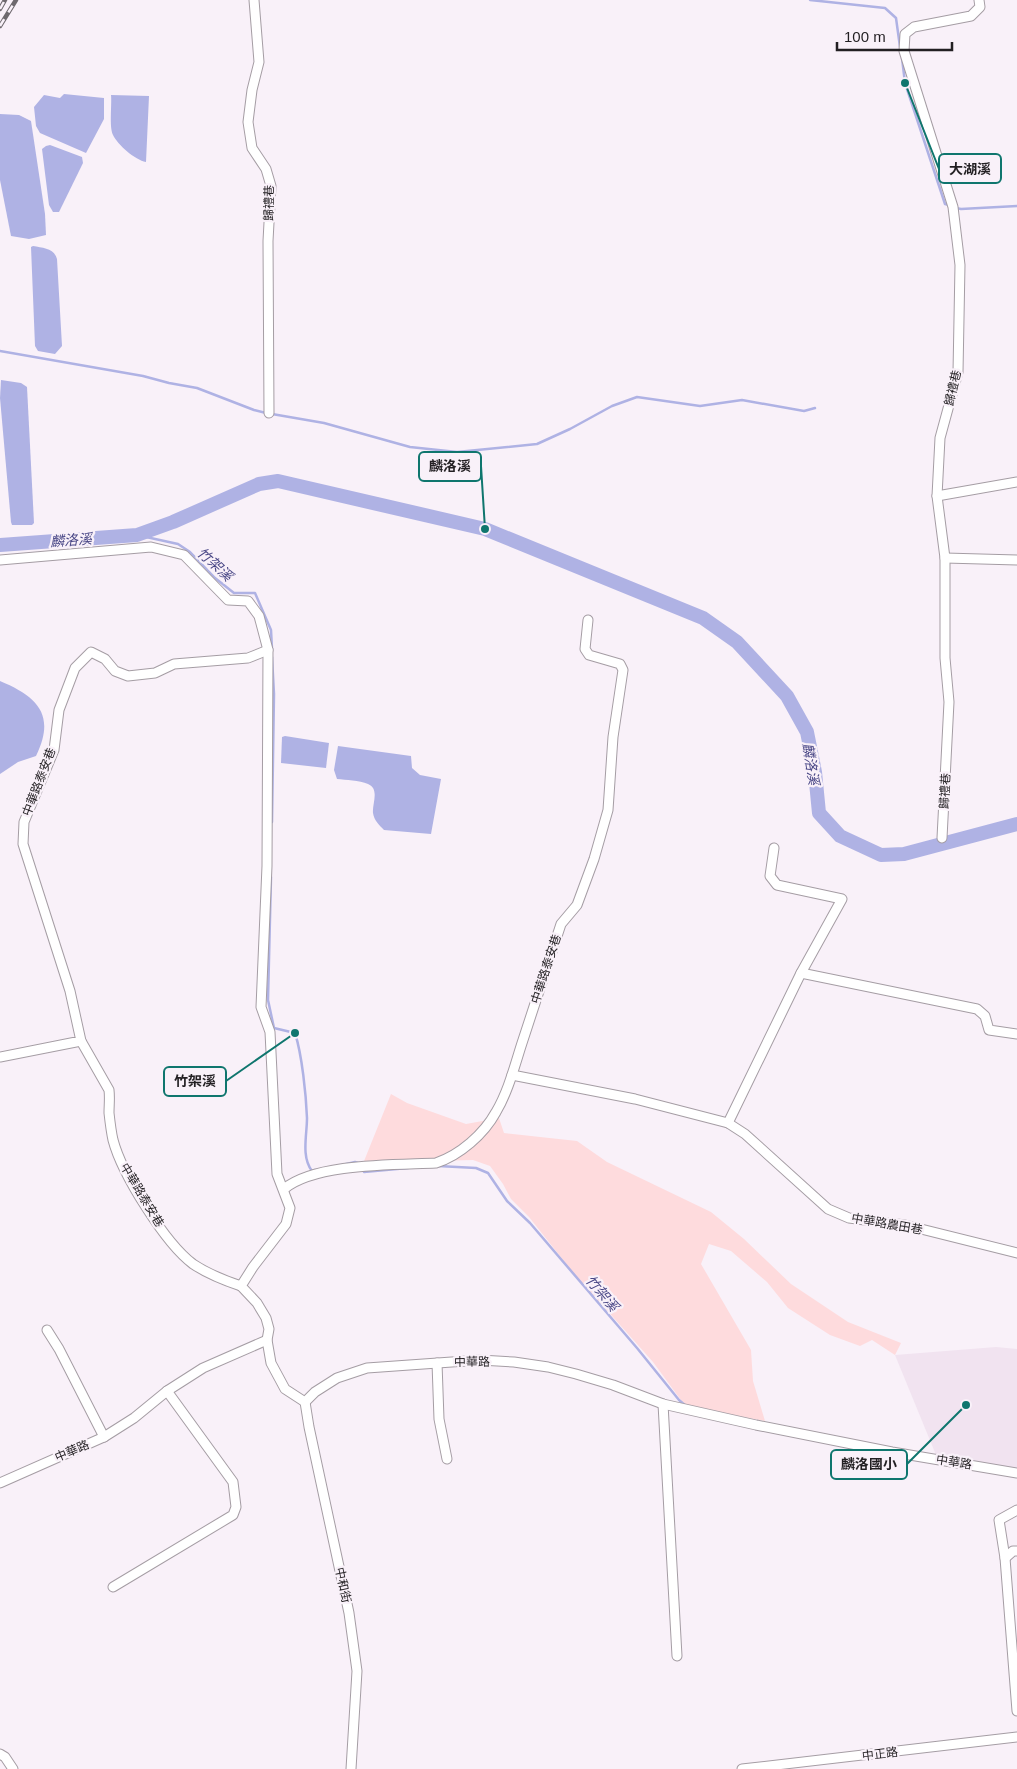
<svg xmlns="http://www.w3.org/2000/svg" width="1017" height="1769" font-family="Arial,'Noto Sans TC',sans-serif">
<rect width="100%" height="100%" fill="#f9f1f9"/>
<polygon fill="#f1e3f0" points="996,1347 1017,1349 1017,1470 936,1455 895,1355"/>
<polygon fill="#fedbdd" points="391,1094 407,1103 466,1124 499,1118 504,1133 577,1141 607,1162 711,1212 744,1239 791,1284 848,1322 901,1343 895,1355 872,1340 860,1346 830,1335 788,1308 767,1282 731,1251 709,1244 701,1264 751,1350 753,1381 765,1421 686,1407 653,1362 571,1270 529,1217 511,1199 503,1184 490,1166 473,1160 431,1161 360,1171"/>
<g fill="#afb2e4">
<polygon points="64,94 104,98 104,119 86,153 40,133 36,126 34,107 44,95 60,98"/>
<path d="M 111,95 L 149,96 L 146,162 C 135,160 118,145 113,135 C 109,127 112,104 111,95 Z"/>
<polygon points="0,114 19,115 31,121 45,214 46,235 29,239 11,236 0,180"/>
<polygon points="50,145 82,157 83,163 59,212 53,212 49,205 42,149 46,146"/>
<path d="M 33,246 C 43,248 54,248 57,259 L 62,346 L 55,354 L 38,351 L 35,346 L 31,247 Z"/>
<polygon points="1,380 21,383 27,387 34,523 32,525 12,525 11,522 0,398"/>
<path d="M 0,681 C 38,697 56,715 36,756 L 18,762 L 0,774 Z"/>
<polygon points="285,736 329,743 326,768 281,763 282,737"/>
<path d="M 338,746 L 411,756 L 412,768 L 420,775 L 441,779 L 431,834 L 384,830 C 379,825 374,820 373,813 C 372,804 380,789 368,784 C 359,780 346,780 337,779 L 334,770 Z"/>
</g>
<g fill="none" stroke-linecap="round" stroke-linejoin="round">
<g stroke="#afb2e4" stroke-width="2.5">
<polyline points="810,0 885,8 896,18 900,47"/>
<polyline points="902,58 905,83 945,204 949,205"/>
<polyline points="956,208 961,209 1017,206"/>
<polyline points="0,351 143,376 169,383 197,388 254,410 266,413"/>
<polyline points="272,414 324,423 410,447 457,452 537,444 570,429 612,406 637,397 700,406 742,400 804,411 815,408"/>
<polyline points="137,535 178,544 190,552 215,578 234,593 255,593 271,630 272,649"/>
<polyline points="272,822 274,694 272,657"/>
<path d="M 271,877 L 268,1000 L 274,1028 L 295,1033 C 302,1055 306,1094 307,1118 C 307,1135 301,1157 312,1171 L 315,1170"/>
<polyline points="342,1165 355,1162 358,1163"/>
<polyline points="438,1166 476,1168 488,1173 507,1201 530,1223 637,1348 679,1400 686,1406"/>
<polyline points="363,1170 364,1172 408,1168"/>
</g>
<polyline stroke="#afb2e4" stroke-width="14" points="0,545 137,535 173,522 259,484 278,481 485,529 703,618 737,642 787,696 807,732 815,772 819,813 840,836 881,855 904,854 1017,824"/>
<g stroke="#a59da4" stroke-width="11">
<g id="minor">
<polyline points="254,0 259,62 252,90 248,122 252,148 266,169 271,186 268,241 269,413"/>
<polyline points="937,496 1017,482"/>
<polyline points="945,558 1017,560"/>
<polyline points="0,560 151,547 184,555 228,600 248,601 259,616 268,650 267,866 261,1007 270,1032 277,1174 290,1208 286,1224 253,1267 241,1286 257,1303 266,1318 269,1329 267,1340 271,1363 285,1389 305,1402 315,1392 337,1378 367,1368 480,1360 514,1362 548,1367 576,1374 613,1385 663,1404 756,1425 892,1452 1017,1473"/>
<polyline points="942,838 949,702 945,658 945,558 937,496 940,438 958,372 960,265 953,207 904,51 905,34 914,27 971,16 980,7 979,0"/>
<polyline points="801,973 977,1009 985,1016 989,1030 1017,1034"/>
<path d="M 81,1041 L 109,1090 C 110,1098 109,1105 109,1113 C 110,1122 111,1131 113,1140 C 122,1174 165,1243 193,1264 C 208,1274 223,1280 241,1286"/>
<polyline points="0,1057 81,1041 70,991 23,844 24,822 54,750 59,710 75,668 91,652 105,659 115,671 128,676 155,673 174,664 248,658 268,650"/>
<polyline points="512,1075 635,1099 728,1123 745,1134 828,1209 849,1218 905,1225 1017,1253"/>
<polyline points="728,1123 801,973 842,899 777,885 770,876 774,848"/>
<path d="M 284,1189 C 315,1163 395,1165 436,1163 C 460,1155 484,1134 496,1112 C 509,1090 515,1064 523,1040 C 536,1001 548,963 561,924 L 577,905 L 594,859 L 608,810 L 613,737 L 623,670 L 620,664 L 589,655 L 585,649 L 588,620"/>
<polyline points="47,1330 59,1349 104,1437"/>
<polyline points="437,1363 439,1419 447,1459"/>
<polyline points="305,1402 309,1427 349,1613 357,1671 351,1769"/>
<polyline points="663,1404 677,1656"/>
<polyline points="0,1483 104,1437 134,1418 167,1391 203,1368 267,1340"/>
<polyline points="1017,1510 999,1520 1005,1558 1017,1711"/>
<polyline points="1005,1558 1013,1551 1017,1551"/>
<polyline points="113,1587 233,1515 236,1507 233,1482 167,1391"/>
<polyline points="0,1754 5,1757 13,1769"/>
<polyline points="742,1769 1017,1737"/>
</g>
</g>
<use href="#minor" stroke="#fff" stroke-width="9"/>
<g stroke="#6e696e" stroke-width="4.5">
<g id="rail">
<polyline points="0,9 5,0"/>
<polyline points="0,26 16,0"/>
</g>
</g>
<use href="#rail" stroke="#f9f1f9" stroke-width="2.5" stroke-dasharray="8" stroke-linecap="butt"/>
</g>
<g text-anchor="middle" stroke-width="4.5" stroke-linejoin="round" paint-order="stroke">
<g font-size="12" fill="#221f22" stroke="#f9f1f9">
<text transform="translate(269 203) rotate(-89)" y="4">歸禮巷</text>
<text transform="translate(953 388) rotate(-77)" y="4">歸禮巷</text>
<text transform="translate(39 782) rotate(-69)" y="4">中華路泰安巷</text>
<text transform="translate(945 791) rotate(-87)" y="4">歸禮巷</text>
<text transform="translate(546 969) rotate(-72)" y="4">中華路泰安巷</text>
<text transform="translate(142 1195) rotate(59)" y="4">中華路泰安巷</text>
<text transform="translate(887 1224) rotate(10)" y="4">中華路農田巷</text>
<text transform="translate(472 1362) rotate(-1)" y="4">中華路</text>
<text transform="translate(72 1451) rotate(-23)" y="4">中華路</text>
<text transform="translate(954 1462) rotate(9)" y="4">中華路</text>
<text transform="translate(343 1585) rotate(78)" y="4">中和街</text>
<text transform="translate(880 1754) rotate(-7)" y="4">中正路</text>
</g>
<g font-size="14" font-style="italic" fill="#494786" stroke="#f9f1f9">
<text transform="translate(71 540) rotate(-4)" y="5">麟洛溪</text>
<text transform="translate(215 564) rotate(42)" y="5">竹架溪</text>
<text transform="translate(811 764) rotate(81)" y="5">麟洛溪</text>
<text transform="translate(602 1293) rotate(50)" y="5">竹架溪</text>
</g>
</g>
<path fill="none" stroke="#0f766e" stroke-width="2" d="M905 83L939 169M485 529L481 466M295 1033L226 1081M966 1405L907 1464"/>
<g fill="#0f766e" stroke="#f9f1f9" stroke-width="2">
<circle cx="905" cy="83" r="5"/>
<circle cx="485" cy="529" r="5"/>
<circle cx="295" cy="1033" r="5"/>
<circle cx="966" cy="1405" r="5"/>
</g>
<g fill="#f9f1f9" stroke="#0f766e" stroke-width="2">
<rect x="939" y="154" width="62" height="29" rx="5"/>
<rect x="419" y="452" width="62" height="29" rx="5"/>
<rect x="164" y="1067" width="62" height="29" rx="5"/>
<rect x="831" y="1450" width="76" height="29" rx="5"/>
</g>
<g font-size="14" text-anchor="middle" font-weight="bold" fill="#221f22">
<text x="970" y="174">大湖溪</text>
<text x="450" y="471">麟洛溪</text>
<text x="195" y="1086">竹架溪</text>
<text x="869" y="1469">麟洛國小</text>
</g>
<path d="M837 42v8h115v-8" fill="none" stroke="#221f22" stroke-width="2.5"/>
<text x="844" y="42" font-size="15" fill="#221f22" stroke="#f9f1f9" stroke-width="4" paint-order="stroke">100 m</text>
</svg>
